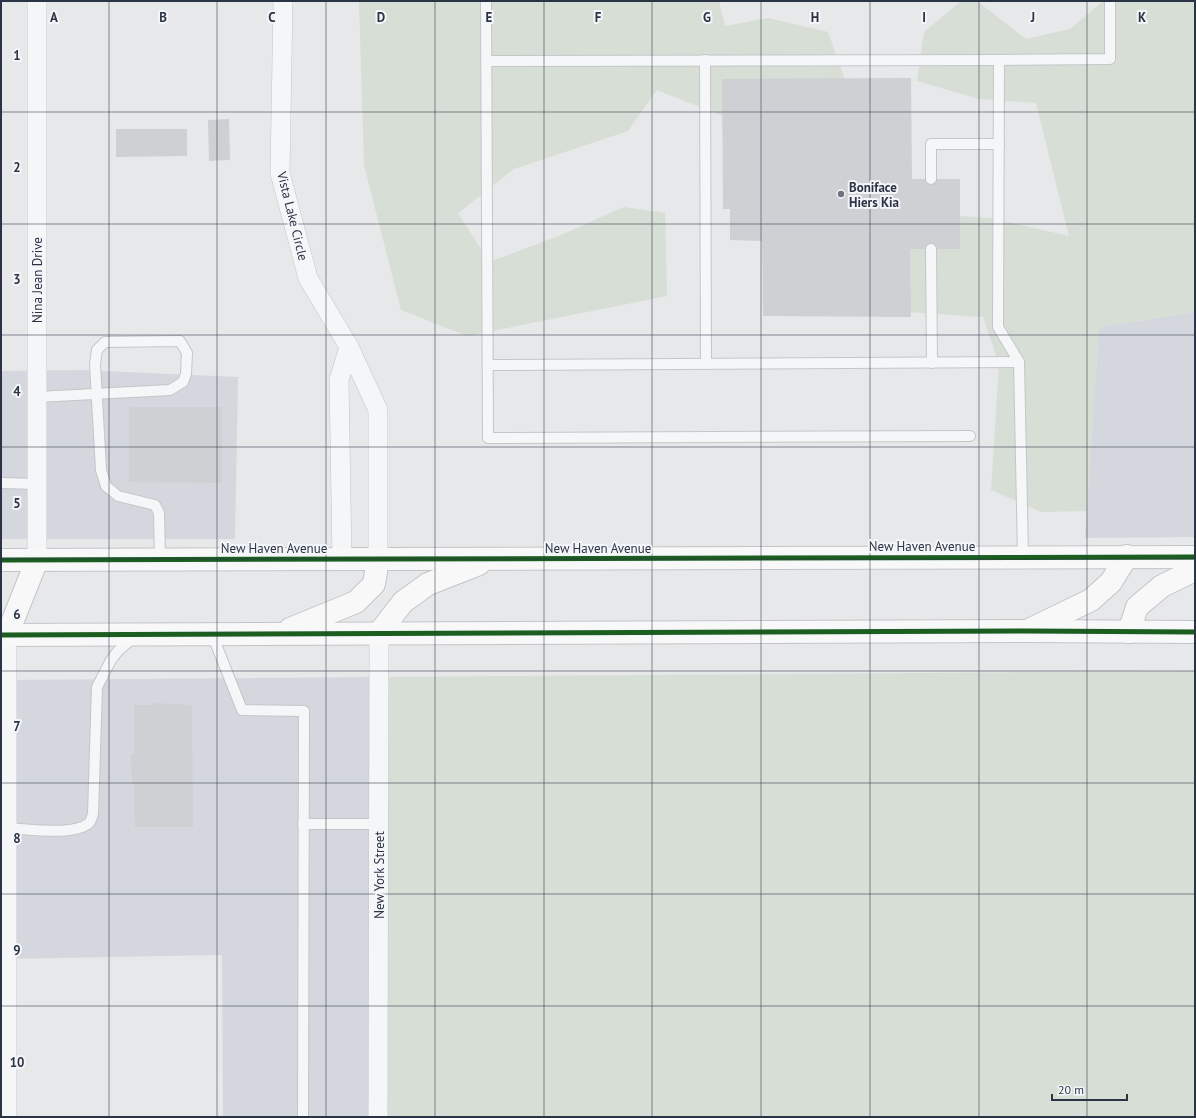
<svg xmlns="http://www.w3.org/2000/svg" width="1196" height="1118" font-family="'PT Sans',sans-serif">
<rect width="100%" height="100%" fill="#e6e8ea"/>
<g fill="#d4d7dd">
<polygon points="1195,312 1195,537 1085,538 1099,327"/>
<polygon points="82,370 238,377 235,539 1,539 1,371"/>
<polygon points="382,677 381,1117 223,1117 222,955 1,959 1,680"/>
</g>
<g fill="#d6ded6">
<polygon points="359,1 719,1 725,26 768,18 828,32 861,126 750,127 657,90 628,131 514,169 458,213 489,262 561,235 624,207 665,213 667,296 467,336 401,310 364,165"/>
<polygon points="961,1 977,1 1026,39 1070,29 1103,1 1195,1 1195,312 1099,327 1087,511 1041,512 991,490 999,364 983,317 907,312 894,271 920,213 989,218 1069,236 1036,103 979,99 917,81 924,32"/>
<polygon points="1195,671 1195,1117 381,1117 382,677"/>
</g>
<g fill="#ced0d3">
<polygon points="911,78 912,179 960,179 960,249 910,249 911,317 763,316 762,241 730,240 730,209 723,209 722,79"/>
<polygon points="229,119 230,160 209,161 208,120"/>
<polygon points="116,129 187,129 187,156 116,157"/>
<polygon points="129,407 222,407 222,483 129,482"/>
<polygon points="153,703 192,705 193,827 135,827 134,784 132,784 131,754 134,754 134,705 153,705"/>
</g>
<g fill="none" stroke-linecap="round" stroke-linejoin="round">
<g stroke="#c4c6c8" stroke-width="12">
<g id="service">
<polyline points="486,1 488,438 970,436"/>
<polyline points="705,60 706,364"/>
<polyline points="487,61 999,60"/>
<polyline points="931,179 931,144 999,144"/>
<polyline points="931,249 932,363"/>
<polyline points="488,365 1019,362"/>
<polyline points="37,397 170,390 183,382 186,374 187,353 180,341 105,342 97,350 95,364 101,470 106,486 118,496 155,505 159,513 160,559"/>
<polyline points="1,483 37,484"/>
<polyline points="1023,556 1019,362 998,327 999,60 1110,59 1110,1"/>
<polyline points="212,634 242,710 304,711 303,1117"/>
<polyline points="303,824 379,824"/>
<path d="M 3,828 C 24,828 73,837 89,823 C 91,821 92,817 93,814 L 97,687 L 111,660 L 118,651 L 134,637"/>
</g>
</g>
<g stroke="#c4c6c8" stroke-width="20">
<g id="minor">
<polyline points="283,1 280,173 308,278 349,347 378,410 378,560"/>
<polyline points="342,559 339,380 349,347"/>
<polyline points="37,560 37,1"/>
<polyline points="7,635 7,1117"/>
<polyline points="378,1117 379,633"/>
</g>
</g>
<g stroke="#c2c5c8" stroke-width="24">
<g id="primary">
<polyline points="1,560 1195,557"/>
<polyline points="290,629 356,602 374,584 378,560"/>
<polyline points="1031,629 1091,600 1111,582 1127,556"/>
<polyline points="1129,632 1137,607 1162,586 1195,570"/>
<polyline points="379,633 403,602 428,584 479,564"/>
<polyline points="1,635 1026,631 1195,632"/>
<polyline points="7,635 37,560"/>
</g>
</g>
<use href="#service" stroke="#f5f6f7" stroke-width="10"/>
<use href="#minor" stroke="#f5f6f7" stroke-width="19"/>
<use href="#primary" stroke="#f8f8f8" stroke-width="22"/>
<g stroke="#f4f6f9" stroke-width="8">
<g id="cycleway">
<polyline points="1,560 1195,557"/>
<polyline points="1,635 1026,631 1195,632"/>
</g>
</g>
<use href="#cycleway" stroke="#1b5e20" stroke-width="5"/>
</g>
<path fill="none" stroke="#2b3445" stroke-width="1" stroke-opacity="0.55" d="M 109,1 L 109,1117M 217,1 L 217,1117M 326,1 L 326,1117M 435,1 L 435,1117M 544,1 L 544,1117M 652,1 L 652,1117M 761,1 L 761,1117M 870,1 L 870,1117M 979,1 L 979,1117M 1087,1 L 1087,1117M 1,112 L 1195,112M 1,224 L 1195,224M 1,335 L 1195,335M 1,447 L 1195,447M 1,559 L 1195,559M 1,671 L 1195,671M 1,783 L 1195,783M 1,894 L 1195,894M 1,1006 L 1195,1006"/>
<circle fill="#6c737f" stroke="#f4f6f9" stroke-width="1.5" cx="841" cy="194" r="4"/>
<g text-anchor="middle" stroke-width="4" stroke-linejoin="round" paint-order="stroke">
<g font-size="13" font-weight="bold" fill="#2b3445" stroke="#f4f6f9" text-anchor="start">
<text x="849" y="192">Boniface<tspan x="849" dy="15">Hiers Kia</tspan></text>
</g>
<g font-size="13" fill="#2b3445" stroke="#f4f6f9">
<text transform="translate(293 216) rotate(76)" y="5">Vista Lake Circle</text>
<text transform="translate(37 280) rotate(-90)" y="5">Nina Jean Drive</text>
<text x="922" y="551">New Haven Avenue</text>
<text x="274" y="553">New Haven Avenue</text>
<text x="598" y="553">New Haven Avenue</text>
<text transform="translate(379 875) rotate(-90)" y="5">New York Street</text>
</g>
</g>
<g font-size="13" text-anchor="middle" font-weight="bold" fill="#2b3445" stroke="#f4f6f9" stroke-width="4" stroke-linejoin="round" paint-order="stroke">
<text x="54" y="22">A</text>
<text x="163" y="22">B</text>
<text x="272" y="22">C</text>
<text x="381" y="22">D</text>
<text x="489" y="22">E</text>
<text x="598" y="22">F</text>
<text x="707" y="22">G</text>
<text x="815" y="22">H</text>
<text x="924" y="22">I</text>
<text x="1033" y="22">J</text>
<text x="1142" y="22">K</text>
<text x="17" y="60">1</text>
<text x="17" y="172">2</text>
<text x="17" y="284">3</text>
<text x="17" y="396">4</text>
<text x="17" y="508">5</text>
<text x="17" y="619">6</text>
<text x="17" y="731">7</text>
<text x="17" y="843">8</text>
<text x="17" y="955">9</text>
<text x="17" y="1067">10</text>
</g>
<rect width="1196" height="1118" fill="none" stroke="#2b3445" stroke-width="4"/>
<path d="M1052 1094v6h75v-6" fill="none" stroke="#2b3445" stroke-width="2"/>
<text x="1058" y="1094" font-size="12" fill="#2b3445" stroke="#f4f6f9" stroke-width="3" paint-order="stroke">20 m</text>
</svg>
